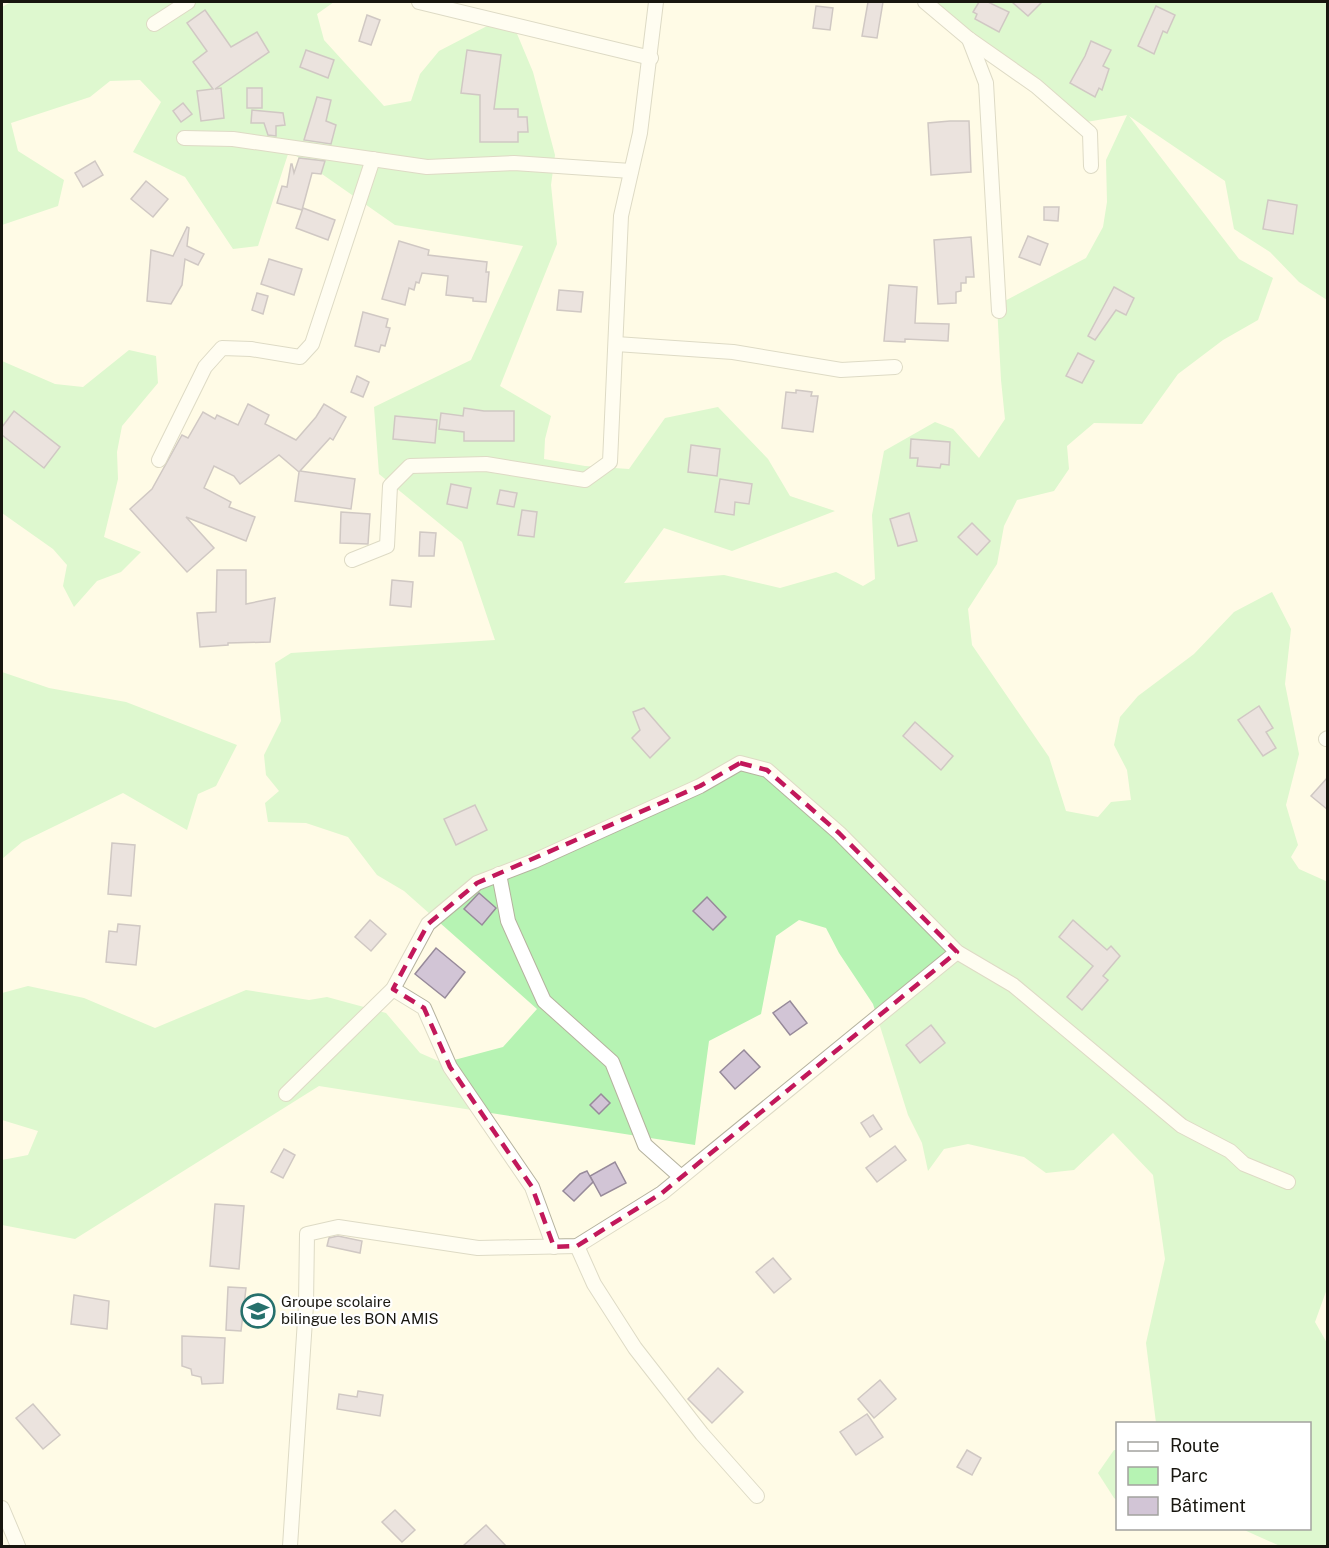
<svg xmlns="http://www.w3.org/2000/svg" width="1329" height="1548" font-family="'Public Sans',sans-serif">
<rect width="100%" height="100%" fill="#fffbe6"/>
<g fill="#b6f3b3">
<polygon points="11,2 334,2 317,14 324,40 384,106 411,101 420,74 439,51 489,25 515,29 533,72 555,155 551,185 557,244 500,386 551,416 545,439 544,459 585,466 629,469 665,418 718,407 768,459 790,496 835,511 732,551 664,528 624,583 724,575 780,588 836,572 863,586 875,579 872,515 884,451 935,422 953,429 979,458 1005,419 1001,380 997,305 1086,258 1103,227 1107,202 1106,160 1127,115 1069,125 1050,101 934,2 1327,2 1327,300 1299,282 1270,252 1234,229 1225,181 1129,116 1239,259 1273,278 1258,320 1223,340 1178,374 1142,424 1094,423 1067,446 1069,469 1054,491 1017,500 1004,526 997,564 968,609 972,645 1049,757 1066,811 1098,817 1111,802 1131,800 1127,770 1114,745 1120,717 1138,696 1194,654 1234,612 1272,592 1291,629 1285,684 1299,754 1286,805 1298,845 1291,857 1299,869 1328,882 1328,1286 1315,1322 1327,1343 1327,1546 1280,1546 1242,1529 1310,1528 1310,1424 1156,1423 1146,1343 1165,1259 1153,1175 1113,1133 1074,1170 1046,1173 1024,1157 968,1144 944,1149 928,1171 922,1143 908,1115 873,1004 839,953 826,928 799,920 776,936 761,1014 709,1041 695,1145 319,1086 75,1239 2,1225 2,1160 28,1155 38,1131 2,1120 2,993 28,986 84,998 155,1028 246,990 309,1000 327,997 386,1013 420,1053 443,1063 503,1047 537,1009 404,891 377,875 348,837 306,823 268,822 265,803 279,791 266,775 264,755 281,721 275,663 291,653 495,640 462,542 379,474 374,407 471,360 523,246 395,225 289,151 258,246 233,249 185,177 133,152 161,102 140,80 110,81 90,97 11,123 18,151 64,180 58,206 2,225 2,7"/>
<polygon points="129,350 156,356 158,383 122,426 117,452 118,479 104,537 141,552 121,572 97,581 74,607 63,586 67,565 53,549 2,513 2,361 55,384 83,387"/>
<polygon points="2,672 49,688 126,702 237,745 216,786 198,794 187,830 123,793 22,842 2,859"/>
<polygon points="1114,1450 1117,1450 1117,1500 1114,1498 1098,1473"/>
</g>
<g fill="#d2c5d6" stroke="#978a9a" stroke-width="1.5">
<polygon points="868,2 883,2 877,38 862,36"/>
<polygon points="979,2 988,2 1009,12 999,32 975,19 977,14 973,12"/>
<polygon points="1012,2 1042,2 1028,16"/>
<polygon points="816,6 833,8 830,30 813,28"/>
<polygon points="1156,6 1175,15 1167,33 1163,31 1154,54 1138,46"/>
<polygon points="205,10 231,47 257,32 269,52 215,89 221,88 224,118 201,121 197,91 213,89 193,62 207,51 187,23"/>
<polygon points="367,15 380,20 371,45 359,41"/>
<polygon points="1091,41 1111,50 1103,66 1109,69 1102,90 1099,88 1095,97 1070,83 1085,56"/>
<polygon points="306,50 334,60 328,78 300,67"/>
<polygon points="467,50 501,55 494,109 518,109 518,117 527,117 528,132 518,132 518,142 480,142 480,95 461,93"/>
<rect x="247" y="88" width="15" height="20"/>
<polygon points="317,97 331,100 326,121 336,125 331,144 304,140"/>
<polygon points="183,103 192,114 181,122 173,111"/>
<polygon points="252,110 283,113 285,125 276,126 276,136 268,135 264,123 251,123"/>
<polygon points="950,121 969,121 971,172 931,175 928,123"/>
<polygon points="299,158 325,161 321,174 312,173 302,210 277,203 282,186 287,187 291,164 292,164 294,173"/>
<polygon points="95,161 103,175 83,187 75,173"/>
<polygon points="146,181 168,199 153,217 131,199"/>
<polygon points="1268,200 1297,205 1293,234 1263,229"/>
<polygon points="1044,207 1059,207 1058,221 1044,220"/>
<polygon points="303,208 335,220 328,240 296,228"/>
<polygon points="187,227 189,228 187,246 204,254 198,265 185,259 182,285 171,304 147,301 151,250 173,256"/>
<polygon points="1028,236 1048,244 1040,265 1019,257"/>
<polygon points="971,237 974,277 966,277 966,283 961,283 961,291 956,292 956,303 938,304 934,240"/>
<polygon points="399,241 429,250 428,255 487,262 486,272 489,272 486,302 473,301 473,298 446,295 448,276 422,273 419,283 416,282 414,290 409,288 405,305 382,299"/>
<polygon points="269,259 302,269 294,295 261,284"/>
<polygon points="889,285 917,287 915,323 949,324 948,341 905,339 905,342 884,341"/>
<polygon points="1114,287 1134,298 1126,315 1116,310 1095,340 1088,336"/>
<polygon points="559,290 583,292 581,312 557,310"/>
<polygon points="257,293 268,296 263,314 252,310"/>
<polygon points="363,312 388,319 386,327 390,328 385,346 381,345 379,352 355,346"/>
<polygon points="1078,353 1094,361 1082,383 1066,376"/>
<polygon points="357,376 369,382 363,397 351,392"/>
<polygon points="796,390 812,392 811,396 818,396 813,432 782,428 786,392 796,393"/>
<polygon points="248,404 269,415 265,424 296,440 316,417 324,404 346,417 333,440 330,438 300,471 355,479 351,509 295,501 299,472 279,455 240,484 234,476 214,466 204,488 231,502 229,507 255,517 246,541 186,517 214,548 187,572 130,509 152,489 182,435 188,438 203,412 215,419 217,415 238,425"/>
<polygon points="464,408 484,411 514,411 514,441 464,441 464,432 439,429 441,413 463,416"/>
<polygon points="14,411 60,447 44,468 2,435 2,427"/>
<polygon points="395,416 437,420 435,443 393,439"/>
<polygon points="911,439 950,442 949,465 941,464 940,468 917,466 918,458 910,458"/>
<polygon points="691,445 720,449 717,476 688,472"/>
<polygon points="720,479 752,484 749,504 735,502 734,515 715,512"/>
<polygon points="451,484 471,488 467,508 447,504"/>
<polygon points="500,490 517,493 514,507 497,504"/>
<polygon points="522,510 537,512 534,537 518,535"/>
<polygon points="341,512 370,514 368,544 340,543"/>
<polygon points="909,513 917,541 898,546 890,519"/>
<polygon points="972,523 990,541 977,555 958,537"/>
<polygon points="420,532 436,533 434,556 419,556"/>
<polygon points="217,570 246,570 246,604 275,598 270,642 228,643 228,645 200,647 197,613 216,612"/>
<polygon points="392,580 413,582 411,607 390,605"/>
<polygon points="1259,706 1273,728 1266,732 1276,748 1263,756 1238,720"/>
<polygon points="644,708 670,738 650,758 632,738 640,730 633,712"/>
<polygon points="915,722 953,756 941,770 903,736"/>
<polygon points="1328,777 1328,810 1311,796"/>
<polygon points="475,805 487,830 456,845 444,819"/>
<polygon points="112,843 135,845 131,896 108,894"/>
<polygon points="479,893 496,908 482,925 464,909"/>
<polygon points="707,897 726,917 713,930 693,911"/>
<polygon points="370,920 386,934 371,951 355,937"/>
<polygon points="1073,920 1107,950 1111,946 1120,956 1103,976 1108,980 1082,1010 1067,997 1093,966 1059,937"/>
<polygon points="118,924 140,926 136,965 106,962 109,931 117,932"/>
<polygon points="436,948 465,972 445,998 415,974"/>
<polygon points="790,1001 807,1023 790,1035 773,1013"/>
<polygon points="931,1025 945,1043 920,1063 906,1045"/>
<polygon points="744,1050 760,1067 735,1089 720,1072"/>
<polygon points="601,1094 610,1103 599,1114 590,1105"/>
<polygon points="873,1115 882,1129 870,1137 861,1123"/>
<polygon points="895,1146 906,1160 877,1182 866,1168"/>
<polygon points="284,1149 295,1155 283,1178 271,1172"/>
<polygon points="615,1162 626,1183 601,1196 590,1176"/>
<polygon points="587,1171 593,1182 574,1201 563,1191 580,1174"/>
<polygon points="215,1204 244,1206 239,1269 210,1266"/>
<polygon points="338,1236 362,1241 360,1253 327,1246 329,1238"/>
<polygon points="773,1258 791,1279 774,1293 756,1272"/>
<polygon points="228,1287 246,1288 241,1331 226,1330"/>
<polygon points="74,1295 109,1301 107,1329 71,1324"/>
<polygon points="182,1336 225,1338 223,1383 202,1384 201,1377 192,1375 191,1369 182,1366"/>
<polygon points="718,1368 743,1392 712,1423 688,1399"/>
<polygon points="880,1380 896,1399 874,1418 858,1399"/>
<polygon points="358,1391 383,1395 380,1416 337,1409 339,1394 357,1397"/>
<polygon points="33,1404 60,1435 43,1449 16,1418"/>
<polygon points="867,1414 883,1437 856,1455 840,1432"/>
<polygon points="967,1450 981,1458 972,1475 957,1467"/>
<polygon points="395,1510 415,1530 402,1542 382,1522"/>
<polygon points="486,1525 506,1546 463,1546"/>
</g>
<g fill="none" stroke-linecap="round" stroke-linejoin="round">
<g stroke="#b5b29e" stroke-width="16">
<g id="street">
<polyline points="419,2 651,58"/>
<polyline points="925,2 969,39 1036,86 1090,133 1091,166"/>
<polyline points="154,24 188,2"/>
<polyline points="969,39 986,83 999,311"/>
<polyline points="184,138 233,139 427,167 514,163 631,171"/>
<polyline points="616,344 733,352 841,370 895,367"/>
<polyline points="159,460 205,367 222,348 251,349 300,357 312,344 373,159"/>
<polyline points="352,560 387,546 390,486 410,466 486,464 585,480 610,462 621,216 640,133 656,2"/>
<polyline points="1326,739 1328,738"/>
<polyline points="499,874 508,921 544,1001 612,1062 645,1145 681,1177"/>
<polyline points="393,989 424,1008 450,1067 532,1187 554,1247"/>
<polyline points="286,1094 393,989 428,924 477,883 534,861 700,786 740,763 767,770 839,833 957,952 1013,985 1182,1126 1230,1151 1244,1164 1288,1182"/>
<polyline points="577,1246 594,1284 635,1348 702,1434 757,1496"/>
<polyline points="2,1508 18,1546"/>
<polyline points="290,1546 306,1305 307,1234 338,1227 478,1248 577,1246 662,1193 957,952"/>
</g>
</g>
<use href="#street" stroke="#fff" stroke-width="14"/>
</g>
<path d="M0 0H1329V1548H0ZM 740,763 L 767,770 L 839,833 L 957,952 L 662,1193 L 577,1246 L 554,1247 L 532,1187 L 450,1067 L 424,1008 L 393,989 L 428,924 L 477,883 L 700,786 Z" fill="#fffbe6" fill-opacity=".55" fill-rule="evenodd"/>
<path fill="none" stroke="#c2185b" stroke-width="4.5" stroke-dasharray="12 8" stroke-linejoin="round" d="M 740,763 L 767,770 L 839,833 L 957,952 L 662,1193 L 577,1246 L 554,1247 L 532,1187 L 450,1067 L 424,1008 L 393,989 L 428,924 L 477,883 L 700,786 Z"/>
<defs>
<g id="school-ring" transform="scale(1.725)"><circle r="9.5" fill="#fff" stroke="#26706c" stroke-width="1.5"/><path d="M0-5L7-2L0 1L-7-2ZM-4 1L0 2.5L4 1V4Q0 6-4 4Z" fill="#26706c"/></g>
</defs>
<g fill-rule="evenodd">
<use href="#school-ring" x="258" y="1311"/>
</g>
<g text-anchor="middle" stroke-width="4.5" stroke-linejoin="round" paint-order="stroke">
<g font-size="15" fill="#18160f" stroke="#fff" text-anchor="start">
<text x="281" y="1307">Groupe scolaire<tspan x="281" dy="17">bilingue les BON AMIS</tspan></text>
</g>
</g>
<rect width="1329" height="1548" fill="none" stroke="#18160f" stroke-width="6"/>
<rect x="1116" y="1422" width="195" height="108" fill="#ffffff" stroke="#a3a29f" stroke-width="1.5"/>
<rect x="1128" y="1442" width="30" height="9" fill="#ffffff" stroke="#a3a29f" stroke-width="1.5"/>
<text x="1170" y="1452" font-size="18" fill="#18160f">Route</text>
<rect x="1128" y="1467" width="30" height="18" fill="#b6f3b3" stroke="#a3a29f" stroke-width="1.5"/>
<text x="1170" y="1482" font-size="18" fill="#18160f">Parc</text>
<rect x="1128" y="1497" width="30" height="18" fill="#d2c5d6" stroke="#a3a29f" stroke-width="1.5"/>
<text x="1170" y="1512" font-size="18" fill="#18160f">Bâtiment</text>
</svg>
